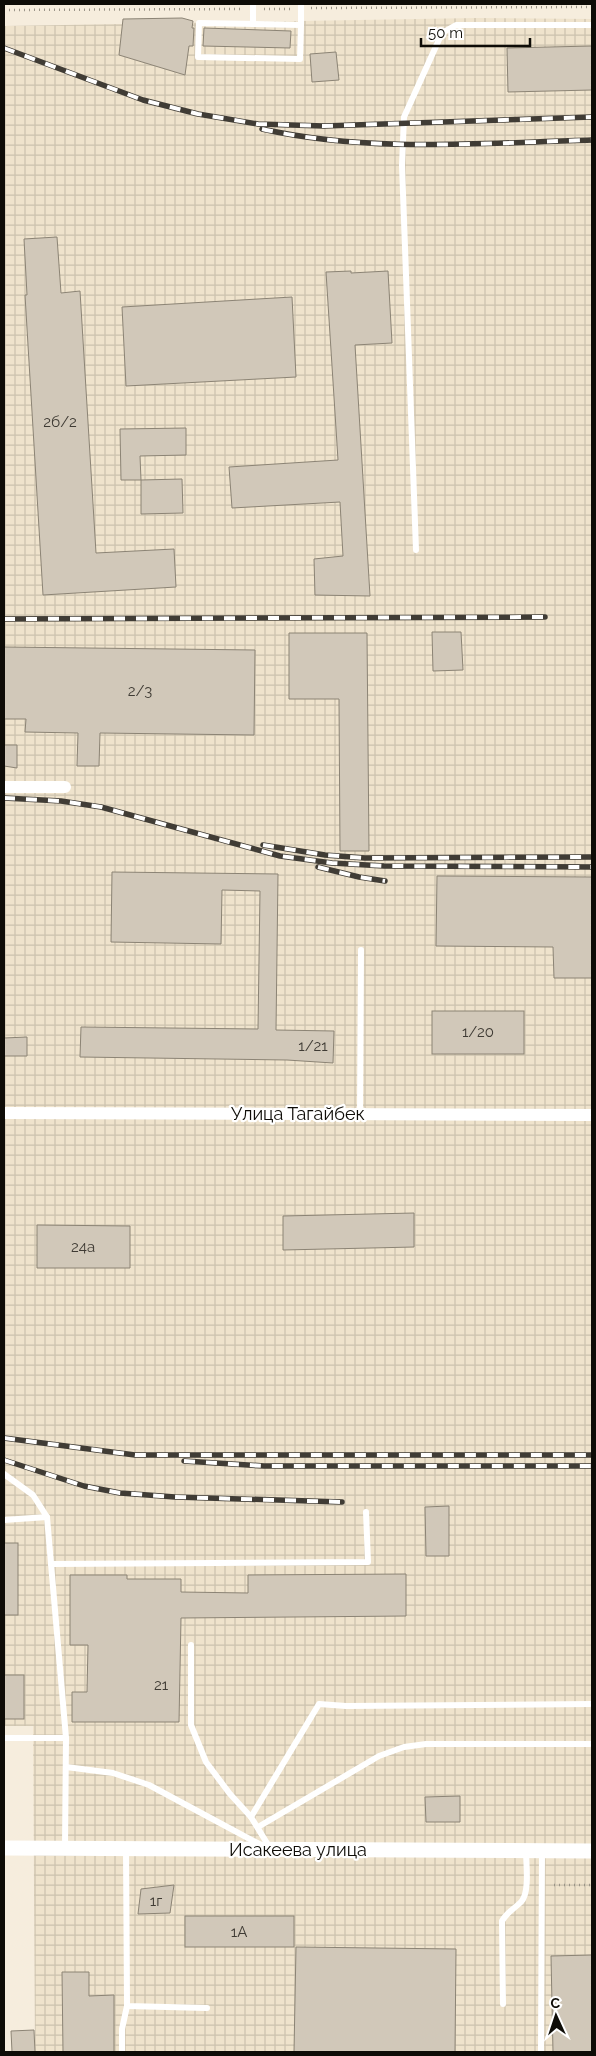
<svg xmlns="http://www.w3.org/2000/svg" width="596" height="2056" font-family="Raleway,sans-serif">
<defs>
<pattern id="industrial-grid" width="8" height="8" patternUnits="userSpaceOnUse" patternTransform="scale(1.25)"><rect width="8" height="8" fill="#efe3cc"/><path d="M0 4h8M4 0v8" fill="none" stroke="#ccc2ae"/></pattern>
</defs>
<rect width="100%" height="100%" fill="#f6eddd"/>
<polygon fill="url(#industrial-grid)" points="477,18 592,19 592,2052 35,2052 33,1726 4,1726 4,26"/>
<g fill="#d1c8b9" stroke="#8c8475">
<polygon points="182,18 193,21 192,28 194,28 193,46 189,46 185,75 119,55 123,19"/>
<polygon points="204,28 291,31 290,48 203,46"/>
<polygon points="592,46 592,90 508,92 507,48"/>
<polygon points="336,52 339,80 312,82 310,54"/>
<polygon points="57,237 61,293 80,291 96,553 174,549 176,587 43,595 25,295 27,295 24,239"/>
<polygon points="351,271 351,273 388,271 392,343 355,345 370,596 315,595 314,559 343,556 340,502 232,508 229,467 338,460 326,272"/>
<polygon points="292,297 296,377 126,386 122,307"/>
<polygon points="186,428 186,455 140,456 141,480 121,480 120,429"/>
<polygon points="182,479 183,513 141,514 141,480"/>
<polygon points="432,632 461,632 463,670 433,671"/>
<polygon points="289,633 367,633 369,851 340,851 339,699 289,699"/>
<polygon points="4,647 255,650 254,735 100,733 99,766 77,766 78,733 25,732 26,719 4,719"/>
<polygon points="4,745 17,745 17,768 4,766"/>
<polygon points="112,872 278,874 276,1030 334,1031 333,1063 287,1060 80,1057 81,1027 258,1029 260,891 222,890 221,944 111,942"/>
<polygon points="437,876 592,877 592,978 554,978 553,947 436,946"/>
<rect x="432" y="1011" width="92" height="43"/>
<polygon points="27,1037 27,1056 4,1056 4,1038"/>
<polygon points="414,1213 414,1247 283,1250 283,1216"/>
<polygon points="37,1225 130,1226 130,1268 37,1268"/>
<polygon points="449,1506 449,1556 426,1556 425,1507"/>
<rect x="4" y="1543" width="14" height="72"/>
<polygon points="406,1574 406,1616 181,1618 179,1722 72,1722 72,1692 87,1692 88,1645 70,1645 70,1575 127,1575 127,1579 181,1579 181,1592 248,1593 248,1575"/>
<rect x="4" y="1675" width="20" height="44"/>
<polygon points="460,1796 460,1822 426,1822 425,1797"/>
<polygon points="174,1885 170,1913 138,1914 141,1889"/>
<rect x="185" y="1916" width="109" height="31"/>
<polygon points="296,1947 456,1949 455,2052 294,2052"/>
<polygon points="592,1955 592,2052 553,2052 551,1956"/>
<polygon points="62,1972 89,1972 89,1996 114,1995 114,2052 63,2052"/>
<polygon points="34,2030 35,2052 12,2052 11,2031"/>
</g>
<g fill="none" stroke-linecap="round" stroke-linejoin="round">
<g stroke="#9b9589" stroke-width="2.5" stroke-dasharray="1 4" stroke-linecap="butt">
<polyline points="311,8 592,7"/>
<polyline points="264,9 290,9"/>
<polyline points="4,10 241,9"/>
<polyline points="554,1885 592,1885"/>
</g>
<g stroke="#fff" stroke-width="6">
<polyline points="253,4 253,24"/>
<polygon points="199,23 301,25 300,59 198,57"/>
<polyline points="301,25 301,4"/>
<polyline points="416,550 402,165 404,117 442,33 456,25 592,25"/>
<polyline points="360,1115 361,950"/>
<polyline points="4,1474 33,1495 47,1517 66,1738"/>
<polyline points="4,1520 47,1517"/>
<polyline points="51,1564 368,1562 366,1512"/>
<polyline points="191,1645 191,1725 206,1762 230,1794 251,1817"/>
<polyline points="4,1738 66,1738 65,1848"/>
<polyline points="66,1767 113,1773 149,1785 261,1845"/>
<polyline points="258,1827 379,1756 404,1747 426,1744 592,1744"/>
<polyline points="270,1848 251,1817 319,1704 346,1706 592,1704"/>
<polyline points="126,1850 127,2006 207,2008"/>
<path d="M 503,2004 L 502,1921 C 507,1912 514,1909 521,1902 C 530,1893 526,1863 526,1851"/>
<polyline points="122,2052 122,2029 127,2006"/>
<polyline points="541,2052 542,1851"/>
</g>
<g stroke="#fff" stroke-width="12">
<polyline points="4,787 65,787"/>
<polyline points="4,1113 592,1115"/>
</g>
<polyline stroke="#fff" stroke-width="15" points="4,1848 592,1851"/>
<g stroke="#403c35" stroke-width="5.5">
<g id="rail">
<polyline points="4,48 143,100 198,114 258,124 324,126 592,117"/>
<path d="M 262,129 C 370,153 482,143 592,140"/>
<polyline points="4,619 545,617"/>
<polyline points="4,798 61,801 101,807 280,856 332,863 384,866 592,867"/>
<polyline points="263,845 325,855 365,858 592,857"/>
<polyline points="318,867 359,877 385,881"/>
<polyline points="4,1438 135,1455 592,1455"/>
<polyline points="4,1460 84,1486 120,1493 175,1497 342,1502"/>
<polyline points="184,1461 264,1466 592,1466"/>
</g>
</g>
<use href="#rail" stroke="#fff" stroke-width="4" stroke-dasharray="11" stroke-linecap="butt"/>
</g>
<g text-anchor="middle" stroke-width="4.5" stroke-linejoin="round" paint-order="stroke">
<g font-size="15" fill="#3f3b34">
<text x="60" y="427">2б/2</text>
<text x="140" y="696">2/3</text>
<text x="478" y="1037">1/20</text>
<text x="313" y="1051">1/21</text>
<text x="83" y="1252">24а</text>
<text x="161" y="1690">21</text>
<text x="156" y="1906">1г</text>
<text x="239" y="1937">1А</text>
</g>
<g font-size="18" fill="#0e0c07" stroke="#fff">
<text x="298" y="1120">Улица Тагайбек</text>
<text x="298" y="1856">Исакеева улица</text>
</g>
</g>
<rect width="596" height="2056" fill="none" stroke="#0e0c07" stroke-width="10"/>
<g transform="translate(556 2016) rotate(357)" stroke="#ffffff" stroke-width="4" paint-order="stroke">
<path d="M0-4L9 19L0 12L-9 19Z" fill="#0e0c07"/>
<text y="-8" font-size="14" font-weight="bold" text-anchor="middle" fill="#0e0c07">С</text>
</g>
<path d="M421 38v8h109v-8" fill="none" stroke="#0e0c07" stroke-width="2.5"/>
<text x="428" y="38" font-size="15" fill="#0e0c07" stroke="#ffffff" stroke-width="4" paint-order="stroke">50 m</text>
</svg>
